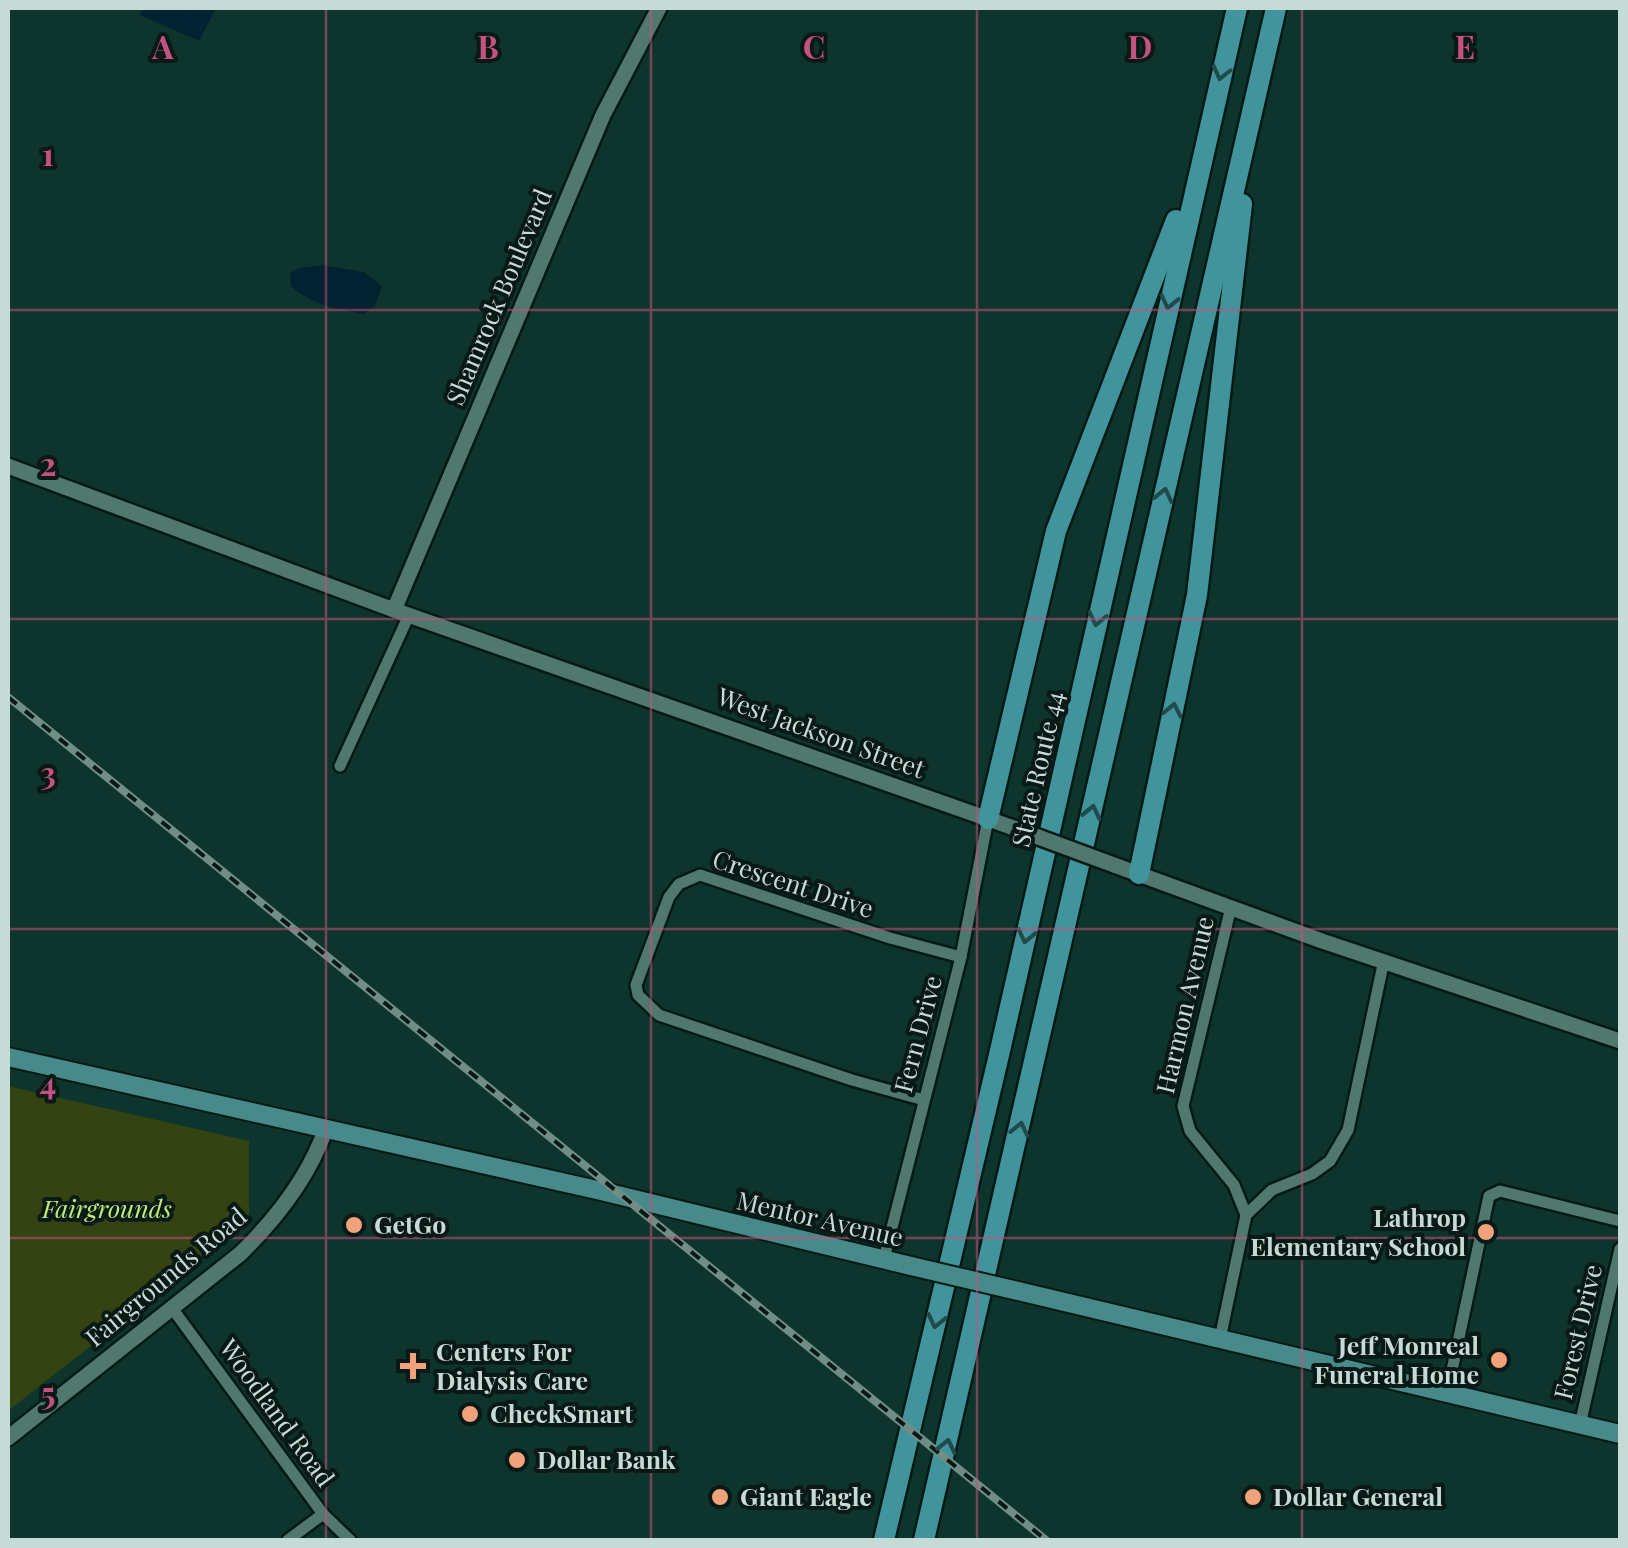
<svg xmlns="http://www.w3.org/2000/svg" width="1628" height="1548" font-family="'Playfair Display',serif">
<rect width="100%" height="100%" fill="#0e352d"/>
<polygon fill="#334311" points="8,1086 249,1141 249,1221 8,1411"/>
<g fill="#002231">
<polygon points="144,8 216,8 199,41 140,15"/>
<path d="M 321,265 L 364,272 L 382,286 L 375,305 L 364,314 C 336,309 313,305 291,286 L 290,273 L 300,268 Z"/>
</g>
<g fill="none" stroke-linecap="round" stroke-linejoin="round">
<g stroke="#001b16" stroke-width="16">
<g id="street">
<polyline points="340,766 409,615"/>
<polyline points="1231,907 1183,1106 1190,1131 1234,1185 1246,1215"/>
<polyline points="924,1100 852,1080 659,1015 638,995 636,985 669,897 679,884 700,875 890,938 961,957"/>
<polyline points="884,1259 961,957 988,819"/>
<polyline points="172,1308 323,1514 350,1540"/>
<polyline points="1220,1339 1246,1215 1272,1190 1312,1174 1330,1161 1348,1130 1384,960"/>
<polyline points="1447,1394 1489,1196 1500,1191 1620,1221"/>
<polyline points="1580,1425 1620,1249"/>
<polyline points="288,1540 323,1514"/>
</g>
</g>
<g stroke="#001b16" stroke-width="20">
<g id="secondary">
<polyline points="8,466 394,610 1011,827"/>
<polyline points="394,610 603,115 659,8"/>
<polyline points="1114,865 1322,941 1620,1041"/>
<path d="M 8,1438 L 240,1254 C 277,1218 309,1177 326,1128"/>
</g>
</g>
<g stroke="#001b16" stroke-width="22">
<g id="primary">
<polyline points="8,1057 597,1190 911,1266"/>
<polyline points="1018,1291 1620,1434"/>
</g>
</g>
<g stroke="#001b16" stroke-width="25">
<g id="highway">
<polyline points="988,819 1056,531 1176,220"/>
<polyline points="1139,874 1197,595 1242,204"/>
<polyline points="884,1540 999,1055 1237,8"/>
<polyline points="924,1540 1276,8"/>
</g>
</g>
<use href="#street" stroke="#51786f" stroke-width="11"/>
<use href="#secondary" stroke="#51786f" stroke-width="15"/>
<use href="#primary" stroke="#48898a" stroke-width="18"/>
<use href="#highway" stroke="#42949c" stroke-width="20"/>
<g stroke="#708d87" stroke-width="8">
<polyline id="rail" points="8,697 1046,1540"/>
</g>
<use href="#rail" stroke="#091916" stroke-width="4" stroke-dasharray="11" stroke-linecap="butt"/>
<g stroke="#001b16" stroke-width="20" stroke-linecap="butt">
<polyline id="secondary-bridge" points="1011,827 1114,865"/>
</g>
<g stroke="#001b16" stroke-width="22" stroke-linecap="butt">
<polyline id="primary-bridge" points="911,1266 1018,1291"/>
</g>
<use href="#secondary-bridge" stroke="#51786f" stroke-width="15"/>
<use href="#primary-bridge" stroke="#48898a" stroke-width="18"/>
</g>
<defs><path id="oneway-chevron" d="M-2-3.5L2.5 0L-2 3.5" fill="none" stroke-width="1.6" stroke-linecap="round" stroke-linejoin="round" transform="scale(2.5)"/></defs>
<g stroke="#204a4c">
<use href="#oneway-chevron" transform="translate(1221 73) rotate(104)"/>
<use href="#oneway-chevron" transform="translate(1169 302) rotate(103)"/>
<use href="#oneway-chevron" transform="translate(1164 495) rotate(-77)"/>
<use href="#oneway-chevron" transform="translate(1097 619) rotate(103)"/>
<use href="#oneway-chevron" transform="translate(1173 710) rotate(-78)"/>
<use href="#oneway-chevron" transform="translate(1092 812) rotate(-77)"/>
<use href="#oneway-chevron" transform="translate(1026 936) rotate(103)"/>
<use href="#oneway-chevron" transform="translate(1020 1129) rotate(-77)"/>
<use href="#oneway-chevron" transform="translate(936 1321) rotate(103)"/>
<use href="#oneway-chevron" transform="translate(947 1446) rotate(-77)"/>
</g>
<path fill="none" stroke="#c45280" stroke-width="2.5" stroke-opacity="0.55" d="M 326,8 L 326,1540M 651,8 L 651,1540M 977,8 L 977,1540M 1302,8 L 1302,1540M 8,310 L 1620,310M 8,619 L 1620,619M 8,929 L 1620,929M 8,1238 L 1620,1238"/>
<g fill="#f0a27a" stroke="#091916" stroke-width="4">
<circle cx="354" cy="1225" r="10"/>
<circle cx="1486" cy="1232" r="10"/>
<circle cx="1499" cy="1360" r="10"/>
<path d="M408 1351h10v10h10v10h-10v10h-10v-10h-10v-10h10z"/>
<circle cx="470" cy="1414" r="10"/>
<circle cx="517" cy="1460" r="10"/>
<circle cx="720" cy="1497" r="10"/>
<circle cx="1253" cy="1497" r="10"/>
</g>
<g text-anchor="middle" stroke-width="8" stroke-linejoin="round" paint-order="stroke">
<g font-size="25" fill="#c7dbd6" stroke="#091916">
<text transform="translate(499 297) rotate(-67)" y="9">Shamrock Boulevard</text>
<text transform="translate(821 733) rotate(20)" y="9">West Jackson Street</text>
<text transform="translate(1038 769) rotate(-77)" y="9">State Route 44</text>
<text transform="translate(793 884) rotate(18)" y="9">Crescent Drive</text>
<text transform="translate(1185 1005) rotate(-77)" y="9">Harmon Avenue</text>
<text transform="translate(918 1034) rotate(-75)" y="9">Fern Drive</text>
<text transform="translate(820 1219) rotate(13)" y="9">Mentor Avenue</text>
<text transform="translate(166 1277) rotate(-40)" y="9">Fairgrounds Road</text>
<text transform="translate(1578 1332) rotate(-77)" y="9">Forest Drive</text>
<text transform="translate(277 1413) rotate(54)" y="9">Woodland Road</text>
</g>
<g font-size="25" font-style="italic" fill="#c1eb77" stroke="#091916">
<text x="107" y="1218">Fairgrounds</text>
</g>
<g font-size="25" font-weight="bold" fill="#c7dbd6" stroke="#091916" text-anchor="start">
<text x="1466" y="1227" text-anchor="end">Lathrop<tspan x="1466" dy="29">Elementary School</tspan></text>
<text x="374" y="1234">GetGo</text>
<text x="1479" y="1355" text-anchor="end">Jeff Monreal<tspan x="1479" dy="29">Funeral Home</tspan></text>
<text x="436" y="1361">Centers For<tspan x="436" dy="29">Dialysis Care</tspan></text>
<text x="490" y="1423">CheckSmart</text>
<text x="537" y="1469">Dollar Bank</text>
<text x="740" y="1506">Giant Eagle</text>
<text x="1273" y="1506">Dollar General</text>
</g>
</g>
<g font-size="32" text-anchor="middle" font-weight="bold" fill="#c45280" stroke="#091916" stroke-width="8" stroke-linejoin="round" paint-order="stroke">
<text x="163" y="59">A</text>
<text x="488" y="59">B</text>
<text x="814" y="59">C</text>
<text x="1140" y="59">D</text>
<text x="1465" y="59">E</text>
<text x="48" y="166">1</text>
<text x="48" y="476">2</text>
<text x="48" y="785">3</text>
<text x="48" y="1095">4</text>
<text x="48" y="1405">5</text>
</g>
<rect width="1628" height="1548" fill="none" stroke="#c7dbd6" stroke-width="20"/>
</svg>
